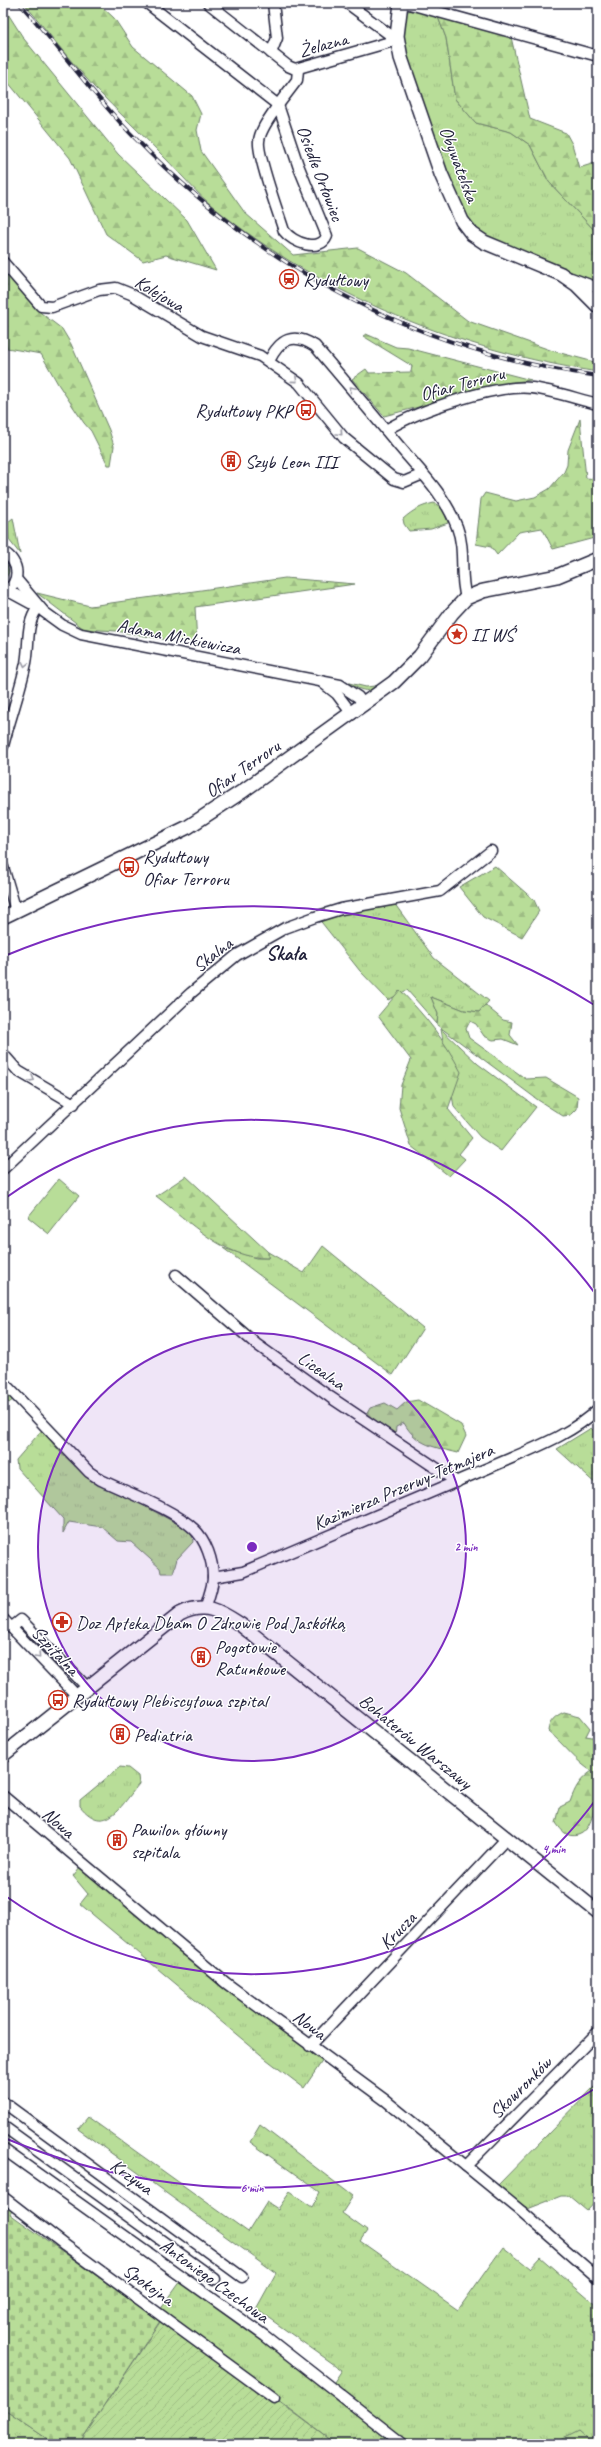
<svg xmlns="http://www.w3.org/2000/svg" width="601" height="2447" font-family="Caveat,sans-serif">
<defs>
<pattern id="grass-tufts" width="24" height="20" patternUnits="userSpaceOnUse"><rect width="24" height="20" fill="#b8dd98"/><path d="M3 7l-1-3M5 7V3M7 7l1-3M15 17l-1-3M17 17v-4M19 17l1-3" fill="none" stroke="#9ebd84"/></pattern>
<pattern id="forest-firs" width="22" height="20" patternUnits="userSpaceOnUse"><rect width="22" height="20" fill="#b8dd98"/><path d="M5 1l3.5 6h-7zM16 11l3.5 6h-7z" fill="#9ebd84"/></pattern>
<pattern id="cemetery-stones" width="16" height="16" patternUnits="userSpaceOnUse"><rect width="16" height="16" fill="#b8dd98"/><path d="M2 7V4a2 2 0 0 1 4 0v3zM10 15v-3a2 2 0 0 1 4 0v3z" fill="#9ebd84"/></pattern>
<pattern id="garden-furrows" width="10" height="10" patternUnits="userSpaceOnUse"><rect width="10" height="10" fill="#b8dd98"/><path d="M-1 1l2-2M0 10L10 0M9 11l2-2" fill="none" stroke="#9ebd84"/></pattern>
</defs>
<rect width="100%" height="100%" fill="#fff"/>
<filter id="ink" filterUnits="userSpaceOnUse"><feTurbulence type="fractalNoise" baseFrequency=".025" numOctaves="2"/><feDisplacementMap in="SourceGraphic" scale="8" xChannelSelector="R" yChannelSelector="G"/><feConvolveMatrix kernelMatrix="1 2 1 2 8 2 1 2 1" color-interpolation-filters="sRGB"/></filter>
<g filter="url(#ink)">
<g fill="url(#grass-tufts)" stroke="#6d806a">
<polygon points="415,10 438,17 446,38 455,99 476,123 511,132 530,145 549,182 598,234 598,284 493,241 484,236 472,223 461,206 430,134 402,44 405,15 408,11"/>
<path d="M 434,503 L 443,508 L 448,523 L 431,529 L 409,531 L 404,524 L 403,519 C 413,510 421,506 434,503 Z"/>
<polygon points="13,518 20,554 9,540 8,522"/>
<polygon points="3,561 7,565 9,572 3,583"/>
<path d="M 349,683 L 366,687 L 383,685 C 368,693 363,692 349,683 Z"/>
<polygon points="394,903 434,958 489,1001 479,1012 464,1010 431,997 438,1014 437,1024 407,990 388,1000 360,971 318,918"/>
<polygon points="441,1029 478,1064 536,1107 501,1151 480,1137 454,1107"/>
<polygon points="323,1246 423,1328 393,1375 223,1248 256,1258 268,1258 268,1252 304,1273"/>
<polygon points="3,1388 15,1398 9,1403 3,1398"/>
<polygon points="591,1428 598,1435 598,1486 557,1449"/>
<polygon points="42,1430 61,1453 83,1473 185,1528 192,1535 193,1542 177,1559 173,1573 161,1573 160,1568 131,1542 118,1541 102,1527 69,1522 63,1533 63,1519 17,1468 16,1460"/>
<path d="M 120,1767 L 128,1768 L 138,1776 L 139,1784 C 122,1804 106,1838 80,1806 L 80,1800 Z"/>
<polygon points="80,1867 323,2060 304,2088 266,2059 80,1904 88,1894 73,1876"/>
<polygon points="598,2083 598,2199 587,2211 569,2196 561,2196 525,2210 497,2186"/>
<polygon points="88,2117 248,2232 267,2202 278,2209 290,2192 312,2207 320,2192 250,2142 260,2125 353,2196 342,2213 367,2231 360,2241 458,2310 503,2247 530,2268 540,2257 598,2307 598,2444 408,2444 332,2385 342,2370 256,2309 276,2273 78,2129"/>
<polygon points="181,2281 334,2393 399,2444 336,2444 160,2310"/>
<polygon points="3,2409 55,2444 3,2444"/>
</g>
<g fill="url(#forest-firs)" stroke="#6d806a">
<path d="M 24,3 L 98,3 L 114,18 L 133,47 L 192,96 L 201,114 L 197,130 L 201,151 L 245,213 L 293,255 L 358,248 L 406,273 L 468,321 L 553,351 L 598,363 L 598,372 C 461,351 325,297 216,209 C 197,194 181,174 164,157 C 141,133 117,111 94,87 C 69,60 47,31 24,3 Z"/>
<polygon points="3,6 24,39 118,154 187,220 216,270 166,255 143,261 106,234 70,158 3,76"/>
<polygon points="438,17 511,37 530,119 566,133 572,144 579,168 598,162 598,234 549,182 530,145 511,132 476,123 455,99 446,38"/>
<polygon points="3,270 37,310 62,329 71,344 109,430 114,446 111,465 108,465 91,431 84,423 58,384 41,354 7,348 3,338"/>
<polygon points="366,334 396,347 408,348 531,380 514,382 384,416 352,379 366,369 369,373 411,372 412,366 363,336"/>
<polygon points="580,419 586,478 598,479 598,537 553,549 542,528 519,532 497,555 491,547 476,544 481,499 485,493 516,501 535,497 549,489 564,472 567,465 568,450"/>
<polygon points="285,578 355,584 195,607 197,645 116,631 84,629 37,593 90,606"/>
<polygon points="495,866 534,900 539,911 522,937 483,917 459,887"/>
<path d="M 400,990 C 426,1017 444,1039 461,1072 L 448,1109 L 472,1138 L 459,1154 L 465,1159 L 449,1176 L 411,1146 L 399,1108 L 401,1085 L 411,1060 L 378,1016 Z"/>
<polygon points="431,997 464,1010 479,1012 485,1005 503,1020 512,1022 510,1035 518,1045 503,1039 493,1040 484,1036 476,1024 470,1021 466,1029 469,1038 526,1079 546,1078 578,1097 577,1109 571,1115 563,1116 538,1100 437,1025 438,1014"/>
<path d="M 186,1176 L 268,1252 L 268,1258 C 224,1259 189,1221 156,1196 Z"/>
<path d="M 418,1400 L 461,1425 L 466,1436 L 458,1453 C 435,1447 417,1446 404,1423 L 396,1427 L 395,1437 L 365,1417 L 370,1408 L 385,1403 L 397,1410 L 406,1402 Z"/>
<path d="M 564,1712 L 580,1716 L 590,1728 L 586,1736 L 598,1738 C 598,1761 601,1829 578,1835 C 567,1838 562,1831 556,1823 L 560,1807 L 570,1802 C 575,1788 579,1780 592,1771 C 579,1765 562,1742 548,1731 C 549,1721 555,1716 564,1712 Z"/>
<polygon points="578,2431 593,2444 565,2444 560,2440"/>
</g>
<polygon fill="url(#cemetery-stones)" stroke="#6d806a" points="3,2200 14,2208 10,2214 160,2321 79,2444 55,2444 3,2409"/>
<polygon fill="url(#garden-furrows)" stroke="#6d806a" points="164,2316 336,2444 79,2444"/>
<polygon fill="#b8dd98" stroke="#6d806a" points="59,1179 79,1196 49,1234 28,1217"/>
<g fill="none" stroke-linecap="round" stroke-linejoin="round">
<g stroke="#22223b" stroke-width="13">
<g id="minor">
<polyline points="147,3 278,105 297,80 298,70"/>
<polyline points="208,3 288,66 295,69 397,40"/>
<polyline points="347,3 397,40"/>
<polyline points="406,3 598,56"/>
<polyline points="271,53 277,38 273,3"/>
<path d="M 278,105 L 298,165 L 327,236 C 320,253 293,243 284,231 C 279,215 257,155 259,141 C 260,129 272,115 278,105 Z"/>
<polyline points="3,262 41,306 52,307 99,290 116,288 131,294 202,336 260,356 299,383 344,438 394,479 404,482 423,474"/>
<polyline points="571,278 598,288"/>
<path d="M 269,361 C 280,339 293,332 315,346 C 343,379 371,412 399,446 C 420,471 445,495 457,527 C 466,550 459,574 466,598"/>
<path d="M 386,430 C 419,410 495,384 532,388 C 554,391 577,399 598,404"/>
<path d="M 3,552 C 20,561 22,584 3,592"/>
<polyline points="16,579 44,612 62,625 81,634 340,685 358,697 364,705"/>
<polyline points="5,591 12,593 36,606"/>
<polyline points="323,683 337,694 352,714"/>
<path d="M 3,746 C 10,719 20,691 26,663 C 30,642 25,626 38,607"/>
<polyline points="3,867 16,911"/>
<polyline points="3,1054 18,1071 74,1104"/>
<polyline points="3,1169 191,993 237,955 285,928 315,917 341,909 440,891 491,851"/>
<polyline points="176,1275 256,1344 330,1397 457,1482"/>
<path d="M 3,1382 L 89,1472 L 101,1480 C 128,1493 173,1509 194,1529 C 206,1540 213,1561 213,1577 C 213,1587 208,1597 206,1607"/>
<path d="M 213,1577 L 243,1572 L 514,1457 C 544,1444 575,1431 598,1409"/>
<polyline points="3,1619 77,1696"/>
<polyline points="11,1628 21,1620 88,1688"/>
<polyline points="3,1796 226,1983 385,2100 521,2211 598,2278"/>
<polyline points="310,2046 507,1838"/>
<polyline points="3,2102 242,2277"/>
<polyline points="3,2126 215,2279"/>
<polyline points="3,2149 265,2336 403,2444"/>
<polyline points="466,2166 598,2032"/>
<polyline points="3,2197 65,2245 274,2398"/>
</g>
</g>
<g stroke="#22223b" stroke-width="16">
<g id="tertiary">
<polyline points="401,3 397,36 401,58 441,174 462,221 472,234 484,242 561,274 577,285 598,306"/>
<polyline points="3,917 188,827 243,791 394,682 420,656 452,613 466,598 483,591 557,576 598,559"/>
<path d="M 3,1755 L 180,1614 C 205,1601 220,1611 241,1625 L 598,1912"/>
</g>
</g>
<use href="#minor" stroke="#fff" stroke-width="10"/>
<use href="#tertiary" stroke="#fff" stroke-width="13"/>
<g stroke="#22223b" stroke-width="4">
<path id="rail" d="M 19,3 C 59,46 93,96 135,138 C 261,268 418,352 598,376"/>
</g>
<use href="#rail" stroke="#fff" stroke-width="2.5" stroke-dasharray="8" stroke-linecap="butt"/>
</g>
<defs><path id="oneway-chevron" d="M-2-3.5L2.5 0L-2 3.5" fill="none" stroke-width="1.6" stroke-linecap="round" stroke-linejoin="round"/></defs>
<g stroke="#9c9ca7">
<use href="#oneway-chevron" transform="translate(295 380) rotate(41)"/>
<use href="#oneway-chevron" transform="translate(352 389) rotate(-130)"/>
<use href="#oneway-chevron" transform="translate(340 433) rotate(47)"/>
<use href="#oneway-chevron" transform="translate(25 664) rotate(102)"/>
<use href="#oneway-chevron" transform="translate(32 1079) rotate(29)"/>
<use href="#oneway-chevron" transform="translate(38 1656) rotate(47)"/>
</g>
</g>
<circle cx="252" cy="1547" r="214" fill="#7b2cbf" fill-opacity=".12"/>
<g fill="none" stroke="#7b2cbf" stroke-width="2">
<circle cx="252" cy="1547" r="214"/>
<path d="M597 1798A427 427 0 0 1 4 1895M4 1199A427 427 0 0 1 597 1296"/>
<path d="M596 2088A641 641 0 0 1 7 2139M7 955A641 641 0 0 1 596 1006"/>
</g>
<defs>
<g id="station-ring" transform="scale(1)"><circle r="9.5" fill="#fff" stroke="#c8321e" stroke-width="1.5"/><path d="M-3-6H3Q5-6 5-4V2Q5 4 3 4L4.5 6H3L1.5 4h-3L-3 6H-4.5L-3 4Q-5 4-5 2V-4Q-5-6-3-6ZM-3.5-4v3h7v-3ZM-3.5 1v1.5H-2V1ZM2 1v1.5H3.5V1Z" fill="#c8321e"/></g>
<g id="bus-ring" transform="scale(1)"><circle r="9.5" fill="#fff" stroke="#c8321e" stroke-width="1.5"/><path d="M-5-6H5V4H4V6H2V4H-2V6H-4V4H-5ZM-3.5-4V0h7V-4ZM-3.5 1.2v1.5H-2V1.2ZM2 1.2v1.5H3.5V1.2Z" fill="#c8321e"/></g>
<g id="building-ring" transform="scale(1)"><circle r="9.5" fill="#fff" stroke="#c8321e" stroke-width="1.5"/><path d="M-4-6H4V6H1V3H-1V6H-4ZM-2.5-4.3h1.7v1.8h-1.7ZM.8-4.3h1.7v1.8H.8ZM-2.5-1h1.7V.8h-1.7ZM.8-1h1.7V.8H.8Z" fill="#c8321e"/></g>
<g id="sight-ring" transform="scale(1)"><circle r="9.5" fill="#fff" stroke="#c8321e" stroke-width="1.5"/><path d="M0-6L1.8-2.2L6-1.7L2.9 1.2L3.7 5.4L0 3.3L-3.7 5.4L-2.9 1.2L-6-1.7L-1.8-2.2Z" fill="#c8321e"/></g>
<g id="pharmacy-ring" transform="scale(1)"><circle r="9.5" fill="#fff" stroke="#c8321e" stroke-width="1.5"/><path d="M-2-6h4v4h4v4h-4v4h-4v-4h-4v-4h4Z" fill="#c8321e"/></g>
</defs>
<g fill-rule="evenodd">
<use href="#station-ring" x="289" y="279"/>
<use href="#bus-ring" x="306" y="410"/>
<use href="#building-ring" x="231" y="461"/>
<use href="#sight-ring" x="457" y="634"/>
<use href="#bus-ring" x="129" y="867"/>
<use href="#pharmacy-ring" x="62" y="1622"/>
<use href="#building-ring" x="201" y="1657"/>
<use href="#bus-ring" x="58" y="1700"/>
<use href="#building-ring" x="120" y="1734"/>
<use href="#building-ring" x="117" y="1840"/>
</g>
<g text-anchor="middle" stroke-width="3" stroke-linejoin="round" paint-order="stroke">
<g font-size="19" fill="#22223b" stroke="#fff">
<text transform="translate(323 44) rotate(-15)" y="7">Żelazna</text>
<text transform="translate(460 164) rotate(69)" y="7">Obywatelska</text>
<text transform="translate(321 173) rotate(69)" y="7">Osiedle Orłowiec</text>
<text transform="translate(160 293) rotate(31)" y="7">Kolejowa</text>
<text transform="translate(462 383) rotate(-15)" y="7">Ofiar Terroru</text>
<text transform="translate(179 636) rotate(11)" y="7">Adama Mickiewicza</text>
<text transform="translate(242 768) rotate(-35)" y="7">Ofiar Terroru</text>
<text transform="translate(212 954) rotate(-38)" y="7">Skalna</text>
<text transform="translate(322 1370) rotate(35)" y="7">Licealna</text>
<text transform="translate(403 1486) rotate(-23)" y="7">Kazimierza Przerwy-Tetmajera</text>
<text transform="translate(56 1650) rotate(47)" y="7">Szpitalna</text>
<text transform="translate(416 1741) rotate(39)" y="7">Bohaterów Warszawy</text>
<text transform="translate(59 1822) rotate(41)" y="7">Nowa</text>
<text transform="translate(397 1930) rotate(-46)" y="7">Krucza</text>
<text transform="translate(310 2024) rotate(37)" y="7">Nowa</text>
<text transform="translate(520 2087) rotate(-45)" y="7">Skowronków</text>
<text transform="translate(132 2176) rotate(36)" y="7">Krzywa</text>
<text transform="translate(215 2280) rotate(36)" y="7">Antoniego Czechowa</text>
<text transform="translate(149 2284) rotate(36)" y="7">Spokojna</text>
</g>
<g font-size="19" fill="#22223b" stroke="#fff" text-anchor="start">
<text x="303" y="286">Rydułtowy</text>
<text x="292" y="417" text-anchor="end">Rydułtowy PKP</text>
<text x="245" y="468">Szyb Leon III</text>
<text x="471" y="641">II WŚ</text>
<text x="143" y="863">Rydułtowy<tspan x="143" dy="22">Ofiar Terroru</tspan></text>
<text x="76" y="1629">Doz Apteka Dbam O Zdrowie Pod Jaskółką</text>
<text x="215" y="1653">Pogotowie<tspan x="215" dy="22">Ratunkowe</tspan></text>
<text x="72" y="1707">Rydułtowy Plebiscytowa szpital</text>
<text x="134" y="1741">Pediatria</text>
<text x="131" y="1836">Pawilon główny<tspan x="131" dy="22">szpitala</tspan></text>
</g>
<g font-size="20" font-weight="bold" fill="#22223b" stroke="#fff">
<text x="286" y="960">Skała</text>
</g>
</g>
<circle cx="252" cy="1547" r="6" fill="#7b2cbf" stroke="#fff" stroke-width="2"/>
<g font-size="12" text-anchor="middle" font-weight="bold" fill="#7b2cbf" stroke="#fff" stroke-width="3" stroke-linejoin="round" paint-order="stroke">
<text x="466" y="1551">2 min</text>
<text x="554" y="1853">4 min</text>
<text x="252" y="2192">6 min</text>
</g>
<rect width="601" height="2447" fill="none" stroke="#fff" stroke-width="16"/>
<rect x="8" y="8" width="585" height="2431" fill="none" stroke="#22223b" stroke-width="1.5" filter="url(#ink)"/>
</svg>
